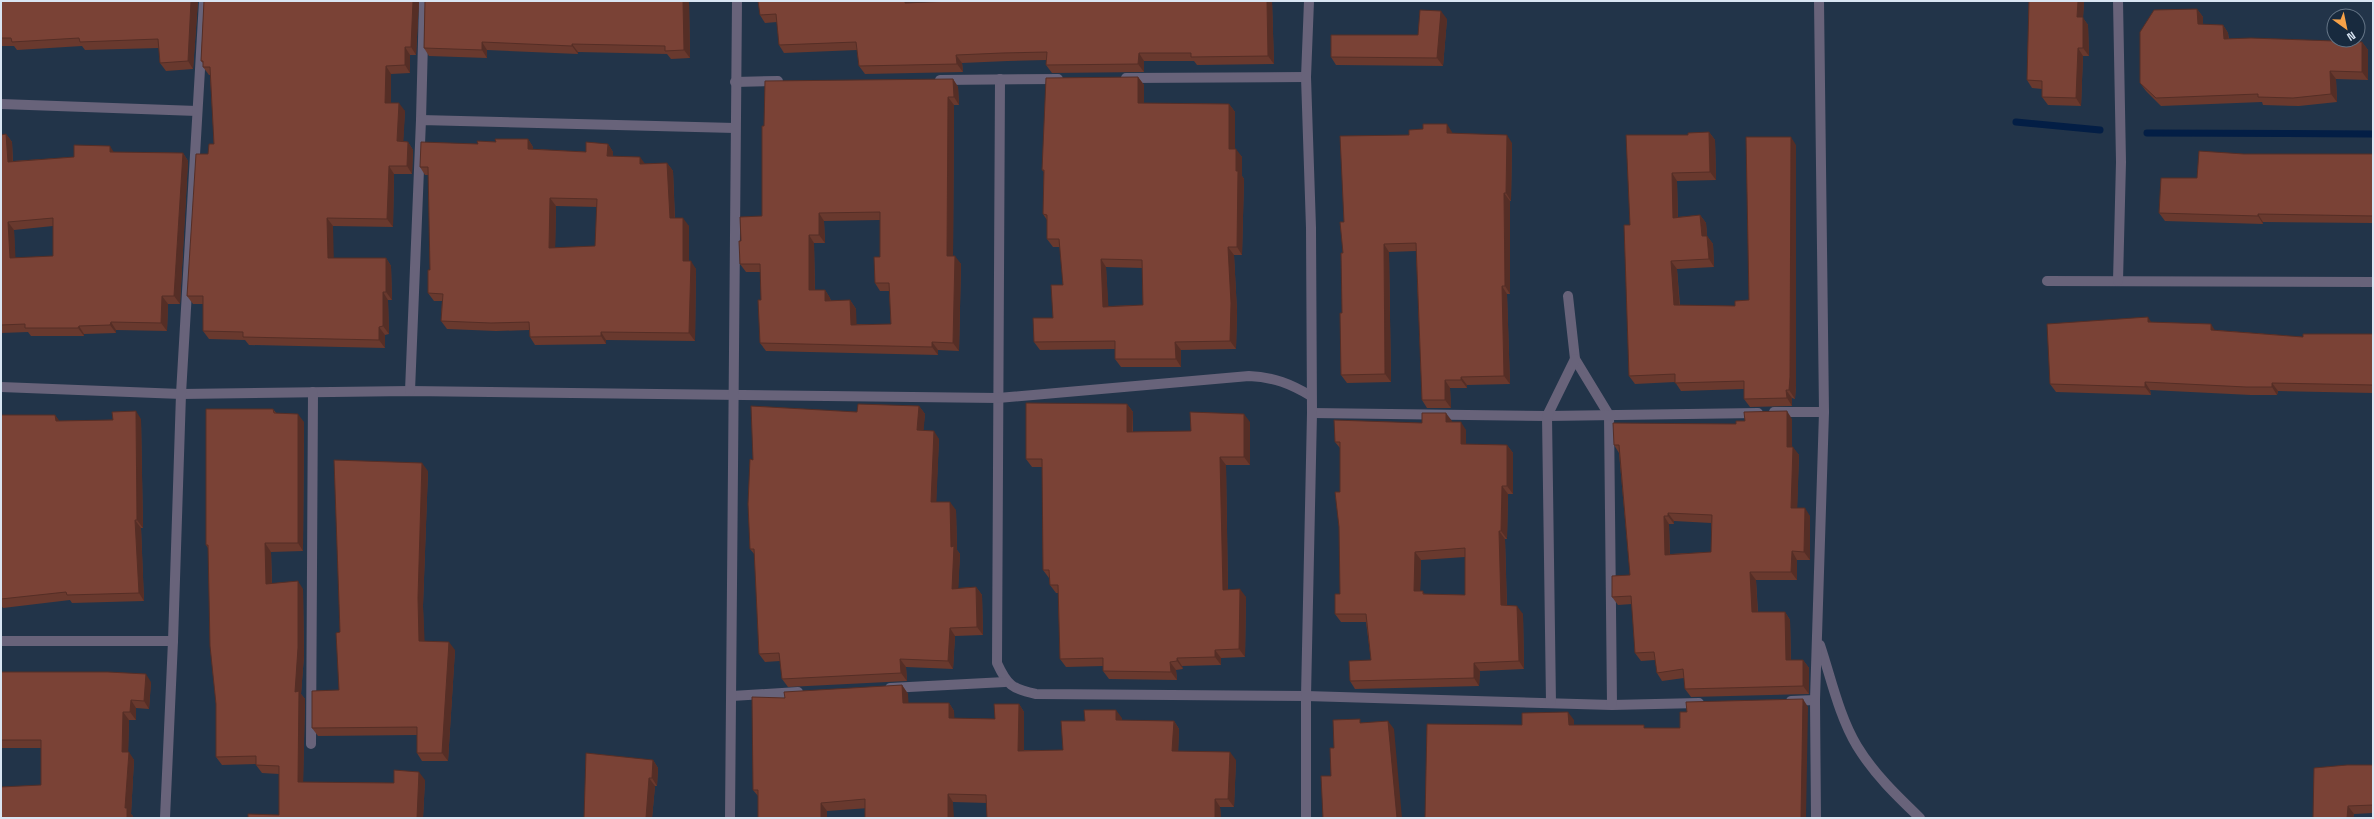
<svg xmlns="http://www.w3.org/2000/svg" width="2374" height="819" font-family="'Space Grotesk',sans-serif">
<rect width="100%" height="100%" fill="#223449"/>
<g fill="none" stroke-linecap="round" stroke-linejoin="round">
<g stroke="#031e45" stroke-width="7">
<polyline points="2016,122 2100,130"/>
<polyline points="2147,133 2373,134"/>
</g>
<g stroke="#68637a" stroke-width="10">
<polyline points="1126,78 1306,77"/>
<path d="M 1000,79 L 997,663 C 1007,685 1012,689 1036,694 L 1306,696 L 1612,705 L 1699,703"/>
<polyline points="940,80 1058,79"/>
<polyline points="735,82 778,81"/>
<polyline points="1,104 197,111"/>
<polyline points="421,120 424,1"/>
<polyline points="2047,281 2373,282"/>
<polyline points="2118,281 2121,162 2118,1"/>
<polyline points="1568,296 1575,359 1609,415 1612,705"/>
<path d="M 1,387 L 181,394 L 410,391 L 998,398 L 1249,376 C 1274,377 1291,384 1311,396"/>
<polyline points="410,391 421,120 735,128"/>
<polyline points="1774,412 1824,412"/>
<polyline points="1312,413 1547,416 1758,413"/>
<polyline points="1,641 173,641"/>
<path d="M 1820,645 C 1831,678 1839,716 1857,746 C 1874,774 1897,796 1920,818"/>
<polyline points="890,688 1005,682"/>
<polyline points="732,696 798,692"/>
<polyline points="1791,701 1815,700"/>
<polyline points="1551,703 1547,416 1575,359"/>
<polyline points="311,744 313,392"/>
<polyline points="165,818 173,641 181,394 204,1"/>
<polyline points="730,818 737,1"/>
<polyline points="1306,818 1306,696 1312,413 1311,228 1306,77 1309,1"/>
<polyline points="1816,818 1815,700 1824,412 1819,1"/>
</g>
</g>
<g fill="#69392e" fill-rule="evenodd">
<polygon points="1,1 198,1 193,69 166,71 160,63 159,48 85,50 82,46 17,50 14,46 1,46"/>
<polygon points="204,1 419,1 416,55 410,55 410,73 391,74 391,103 405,111 403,141 408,142 413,150 412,174 394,174 393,227 333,226 333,258 386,258 391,266 392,300 388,300 389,334 385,335 385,348 249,345 245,340 209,339 203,331 203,304 193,304 187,296 208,154 214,144 210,75 209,75 203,67 203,63 201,61"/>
<polygon points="425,1 689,1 690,58 671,59 667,54 578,52 578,54 487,50 487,58 429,56 424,48"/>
<polygon points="1272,1 1274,64 1197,65 1194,61 1144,61 1144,72 1052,73 1046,65 1046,60 1008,61 962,63 963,72 865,74 859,66 857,50 784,53 779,45 777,22 765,23 760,15 910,3"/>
<polygon points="2029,1 2084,1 2083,18 2088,25 2089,56 2083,56 2081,106 2048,105 2042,97 2042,89 2032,88 2027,80"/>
<polygon points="2197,9 2203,17 2203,25 2223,25 2228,33 2229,39 2362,42 2368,50 2368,80 2336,79 2337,102 2299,106 2263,105 2262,102 2161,106 2146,91 2140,83"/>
<polygon points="1447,19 1443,66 1336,65 1331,57 1418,35"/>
<path d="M 1138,77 L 1144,85 L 1144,103 L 1229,104 L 1235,112 L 1235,149 L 1242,157 L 1242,176 L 1244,179 L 1242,255 L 1234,255 L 1237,311 L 1236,349 L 1181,350 L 1181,367 L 1121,367 L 1115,359 L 1115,349 L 1040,350 L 1034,342 L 1053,318 L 1063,285 L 1060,247 L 1053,247 L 1047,239 L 1047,220 L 1043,214 L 1044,172 L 1042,170 ZM 1106,267 L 1142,268 L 1143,305 L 1108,306 Z"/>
<path d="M 953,79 L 958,87 L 959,105 L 954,105 L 953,256 L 961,264 L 959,351 L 938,350 L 938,355 L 766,351 L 760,343 L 761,300 L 761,272 L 746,272 L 740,264 L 741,241 L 762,216 L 764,126 ZM 880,220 L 880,257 L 875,283 L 880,291 L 889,291 L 891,324 L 856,324 L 856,309 L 850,300 L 831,301 L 830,298 L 825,290 L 815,290 L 814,243 L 825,243 L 824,221 Z"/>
<polygon points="1452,132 1452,133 1512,143 1511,201 1510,201 1510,294 1507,294 1510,384 1467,385 1467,388 1450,388 1451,408 1427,408 1422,400 1416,251 1389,252 1391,382 1347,383 1341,375 1343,253 1344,222"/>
<polygon points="1709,132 1715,140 1716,180 1677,181 1678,217 1700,215 1706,223 1707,236 1713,244 1714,267 1677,269 1680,305 1735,306 1749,300 1796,145 1796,385 1795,399 1792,398 1792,406 1750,407 1744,399 1744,389 1681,391 1675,382 1635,384 1629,376 1630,225 1688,135"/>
<path d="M 6,134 L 12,142 L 13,161 L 74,157 L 113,152 L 183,153 L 188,161 L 180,304 L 168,304 L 167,331 L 116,330 L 116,333 L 84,334 L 84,336 L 31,336 L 28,332 L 1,333 L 1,135 ZM 53,226 L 53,256 L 15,258 L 14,230 Z"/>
<path d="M 528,139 L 533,147 L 533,149 L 586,152 L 608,144 L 613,152 L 613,156 L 645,164 L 667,163 L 673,171 L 675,218 L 689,226 L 689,261 L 696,269 L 695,341 L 606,340 L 606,344 L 535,345 L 530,337 L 529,330 L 496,331 L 447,329 L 441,321 L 442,301 L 434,301 L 428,293 L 430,270 L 429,175 L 425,175 L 420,167 L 478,144 L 496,142 ZM 556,206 L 597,207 L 595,246 L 555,248 Z"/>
<polygon points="2244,154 2373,154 2373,223 2263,222 2263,224 2165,221 2159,213 2197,178"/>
<polygon points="2151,322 2215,330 2303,337 2373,334 2373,393 2278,391 2277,395 2251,395 2150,390 2151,395 2056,392 2050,384"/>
<polygon points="1127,404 1133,412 1133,432 1191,431 1250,422 1250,465 1226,465 1228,590 1246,597 1245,657 1221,658 1221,665 1182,666 1183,669 1176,670 1177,680 1109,679 1103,671 1103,666 1066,667 1060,659 1058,593 1056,593 1050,585 1049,578 1043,570 1042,467 1032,467 1026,459"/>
<polygon points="919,406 925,414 923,431 939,439 936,502 956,510 957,550 960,554 958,588 976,587 982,595 983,635 955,636 953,669 906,667 907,681 788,687 782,679 780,661 765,662 759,654 755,555 750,549 753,460 857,412"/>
<polygon points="273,409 277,414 304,422 303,551 271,552 272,583 303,589 304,656 301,694 305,699 303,782 394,783 425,780 423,818 248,818 279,815 279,774 262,773 256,765 256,764 222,765 216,757 216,704 208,548 206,545"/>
<polygon points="1,415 55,415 59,421 141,419 143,528 141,528 144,601 72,603 70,600 3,608 1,605"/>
<path d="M 1792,419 L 1792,447 L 1799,455 L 1797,508 L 1810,516 L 1810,560 L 1797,560 L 1797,580 L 1756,580 L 1758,612 L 1785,612 L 1790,620 L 1791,660 L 1803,660 L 1809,668 L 1809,694 L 1691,697 L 1685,689 L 1684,678 L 1662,681 L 1657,673 L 1655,660 L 1641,661 L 1635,653 L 1632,604 L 1618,605 L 1612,597 L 1630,575 L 1619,453 L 1614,445 L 1736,424 ZM 1674,521 L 1711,523 L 1711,552 L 1670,554 L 1669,524 L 1674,524 Z"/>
<path d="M 1452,421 L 1452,422 L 1466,430 L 1466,444 L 1507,445 L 1513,453 L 1513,494 L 1508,494 L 1507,539 L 1505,539 L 1507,606 L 1523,614 L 1524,669 L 1480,671 L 1479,686 L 1355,689 L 1350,681 L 1371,660 L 1366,622 L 1341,622 L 1335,614 L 1340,594 L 1340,448 L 1335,442 L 1422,423 ZM 1465,557 L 1465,595 L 1425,594 L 1420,591 L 1421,560 Z"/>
<polygon points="428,471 423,606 424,641 455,650 448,761 422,761 417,753 417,735 318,736 312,728 339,690 340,632"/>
<polygon points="1,672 151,682 149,709 136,708 136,720 129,720 128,752 134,760 131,814 133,816 41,785 41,748 1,748"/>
<polygon points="902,685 908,694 908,703 949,703 954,711 954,718 995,719 1019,704 1024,712 1024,750 1063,750 1085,721 1122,718 1122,721 1174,721 1179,729 1178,752 1236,760 1234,807 1220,807 1221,818 987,818 987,803 953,802 827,811 827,818 758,818 758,796 753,790 785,698"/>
<polygon points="653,760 658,768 657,786 655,786 652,818 584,818"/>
<polygon points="2373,765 2373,813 2354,814 2353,818 2313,818"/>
</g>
<g fill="#552e26">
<polygon points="191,1 198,1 193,69 188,61"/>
<polygon points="413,1 419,1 416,55 411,47"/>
<polygon points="683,1 689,1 690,58 684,50"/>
<polygon points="905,1 910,1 910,11 905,3"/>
<polygon points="1267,1 1272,1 1274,64 1268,56"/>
<polygon points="2078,1 2084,1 2083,18 2088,25 2089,56 2083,48 2077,17"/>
<polygon points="2197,9 2203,17 2203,33 2198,24"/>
<polygon points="1441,11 1447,19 1443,66 1437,58"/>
<polygon points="2223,25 2228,33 2229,47 2224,39"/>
<polygon points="482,42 487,50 487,58 482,50"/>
<polygon points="2362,42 2368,50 2368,80 2362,72"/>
<polygon points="572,44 578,52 578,54 572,46"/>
<polygon points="405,47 410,55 410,73 405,65"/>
<polygon points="2078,48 2083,56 2081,106 2076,98"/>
<polygon points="1139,53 1144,61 1144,72 1138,64"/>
<polygon points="956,55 962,63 963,72 957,64"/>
<polygon points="386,66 391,74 391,111 385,103"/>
<polygon points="2330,71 2336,79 2337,102 2331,94"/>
<polygon points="1138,77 1144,85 1144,111 1138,103"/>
<polygon points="953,79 958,87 959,105 954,97"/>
<polygon points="948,97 954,105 953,264 947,256"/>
<polygon points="399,103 405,111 403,149 397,141"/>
<polygon points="1229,104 1235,112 1235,157 1229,149"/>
<polygon points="1447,124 1452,132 1452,141 1447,133"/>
<polygon points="1709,132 1715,140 1716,180 1710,172"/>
<polygon points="6,134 12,142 13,170 8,162"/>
<polygon points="1507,135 1512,143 1511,201 1506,193"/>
<polygon points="1791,137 1796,145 1796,385 1795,399 1789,390"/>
<polygon points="528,139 533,147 533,157 528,149"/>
<polygon points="408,142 413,150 412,174 407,166"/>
<polygon points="608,144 613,152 613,164 607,156"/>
<polygon points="110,146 115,154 110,152"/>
<polygon points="1236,149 1242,157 1242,176 1244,179 1242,255 1237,247"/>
<polygon points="183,153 188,161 180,304 174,296"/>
<polygon points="640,157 646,165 640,164"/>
<polygon points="667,163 673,171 675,226 670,218"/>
<polygon points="389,166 394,174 393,227 387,219"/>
<polygon points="1672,173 1677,181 1678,226 1673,218"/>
<polygon points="1504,193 1510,201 1510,294 1505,286"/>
<polygon points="550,198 556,206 555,256 549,248"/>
<polygon points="819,213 824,221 825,243 819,235"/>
<polygon points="2258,214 2263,222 2263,224 2258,216"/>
<polygon points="1700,215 1706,223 1707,236 1713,244 1714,267 1709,259 1702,236"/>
<polygon points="327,218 333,226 334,266 328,258"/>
<polygon points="683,218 689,226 689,269 683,261"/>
<polygon points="8,222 14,230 16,266 10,258"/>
<polygon points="809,235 814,243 815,298 809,290"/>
<polygon points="1384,244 1389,252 1391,382 1385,374"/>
<polygon points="1228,247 1234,255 1237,311 1236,349 1230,341"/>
<polygon points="955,256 961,264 959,351 953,343"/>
<polygon points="386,258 391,266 392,300 386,292"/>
<polygon points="1101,259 1106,267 1109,315 1103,307"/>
<polygon points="691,261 696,269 695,341 689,333"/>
<polygon points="1671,261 1677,269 1680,313 1674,305"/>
<polygon points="1502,286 1507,294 1510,384 1504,376"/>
<polygon points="825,290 830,298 831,309 825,301"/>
<polygon points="383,292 388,300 389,334 383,326"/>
<polygon points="162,296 168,304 167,331 161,323"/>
<polygon points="850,300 856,309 857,333 851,325"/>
<polygon points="2148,317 2153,325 2148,322"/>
<polygon points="111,322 116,330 116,333 110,325"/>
<polygon points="2211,324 2216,332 2211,330"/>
<polygon points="79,326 84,334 84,336 78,328"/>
<polygon points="379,327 385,335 385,348 379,340"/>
<polygon points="601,332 606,340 606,344 601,336"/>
<polygon points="932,342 938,350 938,355 932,347"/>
<polygon points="1175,342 1181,350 1181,367 1176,359"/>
<polygon points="1461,377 1467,385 1467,388 1461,380"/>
<polygon points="1445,380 1450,388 1451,408 1445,400"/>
<polygon points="2145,382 2150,390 2151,395 2145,387"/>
<polygon points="2272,383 2278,391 2277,395 2272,387"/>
<polygon points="1786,390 1792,398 1792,406 1787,398"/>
<polygon points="1127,404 1133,412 1132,440 1127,432"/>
<polygon points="919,406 925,414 923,438 917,430"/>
<polygon points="136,411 141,419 143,528 137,520"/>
<polygon points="1787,411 1792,419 1792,455 1787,447"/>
<polygon points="1446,413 1452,421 1452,430 1446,422"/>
<polygon points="298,414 304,422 303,551 298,543"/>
<polygon points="1244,414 1250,422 1250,465 1244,457"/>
<polygon points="55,415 61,423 56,421"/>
<polygon points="1461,422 1466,430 1466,452 1461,444"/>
<polygon points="934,431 939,439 936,511 931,502"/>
<polygon points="1507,445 1513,453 1513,494 1507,486"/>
<polygon points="1793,447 1799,455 1797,516 1791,508"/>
<polygon points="1220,457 1226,465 1228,598 1223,590"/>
<polygon points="422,463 428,471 423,606 425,649 419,641 418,598"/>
<polygon points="1502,486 1508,494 1507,539 1501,531"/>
<polygon points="950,502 956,510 957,550 960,554 958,597 952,589"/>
<polygon points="1805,508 1810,516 1810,560 1804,552"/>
<polygon points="1668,513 1674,521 1674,524 1668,516"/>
<polygon points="1664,516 1669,524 1670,563 1665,555"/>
<polygon points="135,520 141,528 144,601 139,593"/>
<polygon points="1499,531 1505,539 1507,613 1501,605"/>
<polygon points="265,543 271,552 272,592 266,584"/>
<polygon points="1792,551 1797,560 1797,580 1791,572"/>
<polygon points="1415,552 1421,560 1420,599 1414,591"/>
<polygon points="1750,572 1756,580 1758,620 1752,612"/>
<polygon points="298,581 303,589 304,656 301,694 305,699 303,790 298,782 295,692"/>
<polygon points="976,587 982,595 983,635 977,627"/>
<polygon points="1240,589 1246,597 1245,657 1239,649"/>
<polygon points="1517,606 1523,614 1524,669 1519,661"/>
<polygon points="1785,612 1790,620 1791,668 1786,660"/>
<polygon points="950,628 955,636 953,669 948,661"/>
<polygon points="449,642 455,650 448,761 442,753"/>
<polygon points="1215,650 1221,658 1221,665 1215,657"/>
<polygon points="1177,658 1182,666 1183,669 1177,661"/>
<polygon points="900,659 906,667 907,681 901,673"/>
<polygon points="1803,660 1809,668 1809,694 1803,686"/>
<polygon points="1170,662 1176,670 1177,680 1171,672"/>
<polygon points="1474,663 1480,671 1479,686 1474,678"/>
<polygon points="146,674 151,682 149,709 144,701"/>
<polygon points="902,685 908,694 909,711 903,703"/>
<polygon points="1803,699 1808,707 1806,818 1801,818"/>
<polygon points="131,700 136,708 136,720 130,712"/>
<polygon points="949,703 954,711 955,726 949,718"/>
<polygon points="1019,704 1024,712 1024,759 1018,751"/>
<polygon points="1116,710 1122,718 1122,728 1116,720"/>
<polygon points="123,712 129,720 128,760 122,752"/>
<polygon points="1568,712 1574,720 1574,733 1569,725"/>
<polygon points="1174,721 1179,729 1178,759 1172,751"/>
<polygon points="1388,721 1394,729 1402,818 1397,818"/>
<polygon points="129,752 134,760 131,814 133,816 133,818 127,818 125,808"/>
<polygon points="1230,752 1236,760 1234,807 1228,799"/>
<polygon points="653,760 658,768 657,786 652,778"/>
<polygon points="419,772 425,780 423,818 417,818"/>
<polygon points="649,778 655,786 652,818 646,818"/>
<polygon points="948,794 953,802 954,818 948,818"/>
<polygon points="1215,799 1220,807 1221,818 1215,818"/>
<polygon points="821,803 827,811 827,818 821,818"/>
<polygon points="2348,806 2354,814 2353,818 2347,818"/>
</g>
<g fill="#7a4236" stroke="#552e26" fill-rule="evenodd">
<polygon points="1,1 191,1 188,61 160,63 158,39 80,42 79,38 12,42 11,38 1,38"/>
<polygon points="204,1 413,1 411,47 405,47 405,65 386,66 385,103 399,103 397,141 408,142 407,166 389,166 387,219 327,218 328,258 386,258 386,292 383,292 383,326 379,327 379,340 243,337 243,332 203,331 203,296 187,296 196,154 208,154 209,144 214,144 210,67 203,67 203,61 201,61"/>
<polygon points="425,1 683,1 684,50 665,51 665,46 572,44 572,46 482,42 482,50 424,48"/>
<polygon points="758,1 905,1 905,3 953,1 1267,1 1268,56 1191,57 1191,53 1139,53 1138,64 1046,65 1047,52 1002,53 956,55 957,64 859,66 856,42 779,45 776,14 760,15"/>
<polygon points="2029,1 2078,1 2077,17 2083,17 2083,48 2078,48 2076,98 2042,97 2042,81 2027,80"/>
<polygon points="2197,9 2198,24 2223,25 2224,39 2251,38 2362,42 2362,72 2330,71 2331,94 2293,98 2258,97 2258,94 2156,98 2140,83 2140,32 2154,10"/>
<polygon points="1420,10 1441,11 1437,58 1331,57 1331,35 1418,35"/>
<path d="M 1138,77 L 1138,103 L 1229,104 L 1229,149 L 1236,149 L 1236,171 L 1238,171 L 1237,247 L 1228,247 L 1231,303 L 1230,341 L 1175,342 L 1176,359 L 1115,359 L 1115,341 L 1034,342 L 1033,318 L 1053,318 L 1051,285 L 1063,285 L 1059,239 L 1047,239 L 1047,215 L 1043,214 L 1044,170 L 1042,170 L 1046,78 ZM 1101,259 L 1142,260 L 1143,305 L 1103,307 Z"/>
<path d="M 953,79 L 954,97 L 948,97 L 947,256 L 955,256 L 953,343 L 932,342 L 932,347 L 760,343 L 758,300 L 761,300 L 760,264 L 740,264 L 739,241 L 741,241 L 740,217 L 762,216 L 762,126 L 764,126 L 765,81 ZM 880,212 L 880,257 L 874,257 L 875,283 L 889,283 L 891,324 L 851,325 L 850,300 L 825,301 L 825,290 L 809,290 L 809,235 L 819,235 L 819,213 Z"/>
<polygon points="1423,124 1447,124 1447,133 1507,135 1506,193 1504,193 1505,286 1502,286 1504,376 1461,377 1461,380 1445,380 1445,400 1422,400 1416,243 1384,244 1385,374 1341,375 1340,313 1342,313 1341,253 1343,253 1340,222 1344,222 1340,136 1409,135 1409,130 1423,129"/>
<polygon points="1709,132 1710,172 1672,173 1673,218 1700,215 1702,236 1707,236 1709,259 1671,261 1674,305 1735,306 1735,301 1749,300 1746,137 1791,137 1790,377 1789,390 1786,390 1787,398 1744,399 1744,381 1675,383 1675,374 1629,376 1624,225 1630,225 1626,135 1688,135 1688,133"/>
<path d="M 6,134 L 8,162 L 74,157 L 74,145 L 110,146 L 110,152 L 183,153 L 174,296 L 162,296 L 161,323 L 111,322 L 110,325 L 79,326 L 78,328 L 25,328 L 25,324 L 1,325 L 1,135 ZM 53,218 L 53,256 L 10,258 L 8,222 Z"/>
<path d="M 495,139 L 528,139 L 528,149 L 586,152 L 586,142 L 608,144 L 607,156 L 640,157 L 640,164 L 667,163 L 670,218 L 683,218 L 683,261 L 691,261 L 689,333 L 601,332 L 601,336 L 530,337 L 529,322 L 491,323 L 441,321 L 443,294 L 428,293 L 428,270 L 430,270 L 428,167 L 420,167 L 421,142 L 478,144 L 477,141 L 496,142 ZM 550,198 L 597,199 L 595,246 L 549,248 Z"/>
<polygon points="2199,151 2244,154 2373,154 2373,216 2258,214 2258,216 2159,213 2161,178 2197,178"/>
<polygon points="2148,317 2148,322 2211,324 2211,330 2303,337 2303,334 2373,334 2373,385 2272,383 2272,387 2246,387 2145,382 2145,387 2050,384 2047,324"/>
<polygon points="1026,403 1127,404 1127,432 1191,431 1190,412 1244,414 1244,457 1220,457 1223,590 1240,589 1239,649 1215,650 1215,657 1177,658 1177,661 1170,662 1171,672 1103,671 1103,658 1060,659 1058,585 1050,585 1049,570 1043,570 1042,459 1026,459"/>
<polygon points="858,404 919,406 917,430 934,431 931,502 950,502 951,547 954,546 952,589 976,587 977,627 950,628 948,661 900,659 901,673 782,679 779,653 759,654 754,549 750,549 748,504 750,459 753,460 751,406 857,412"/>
<polygon points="206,409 273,409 274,413 298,414 298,543 265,543 266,584 298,581 298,648 295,692 299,691 298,782 394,783 394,770 419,772 417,818 248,818 248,814 279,815 279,766 256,765 256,756 216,757 216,704 210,646 208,545 206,545"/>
<polygon points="136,411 137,520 135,520 139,593 67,595 66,592 1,599 1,415 55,415 56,421 113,420 112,412"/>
<path d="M 1787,411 L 1787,447 L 1793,447 L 1791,508 L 1805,508 L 1804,552 L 1792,551 L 1791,572 L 1750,572 L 1752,612 L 1785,612 L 1786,660 L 1803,660 L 1803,686 L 1685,689 L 1683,669 L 1657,673 L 1654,652 L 1635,653 L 1631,596 L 1612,597 L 1612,576 L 1630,575 L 1619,445 L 1614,445 L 1613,423 L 1736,424 L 1736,421 L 1745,421 L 1744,412 ZM 1668,513 L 1712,515 L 1711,552 L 1665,555 L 1664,516 L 1668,516 Z"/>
<path d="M 1422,413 L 1446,413 L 1446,422 L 1461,422 L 1461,444 L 1507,445 L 1507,486 L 1502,486 L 1501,531 L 1499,531 L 1501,605 L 1517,606 L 1519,661 L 1474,663 L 1474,678 L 1350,681 L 1349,661 L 1371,660 L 1366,614 L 1335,614 L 1335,594 L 1340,594 L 1339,527 L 1335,492 L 1340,492 L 1340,442 L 1335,442 L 1334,420 L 1422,423 ZM 1465,548 L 1465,595 L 1423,594 L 1423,591 L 1414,591 L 1415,552 Z"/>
<polygon points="334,460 422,463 418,598 419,641 449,642 442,753 417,753 417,727 312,728 312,691 339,690 336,633 340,632"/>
<polygon points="1,672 108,672 146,674 144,701 131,700 130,712 123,712 122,752 129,752 125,808 127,808 127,818 1,818 1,787 41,785 41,740 1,740"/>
<polygon points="902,685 903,703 949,703 949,718 995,719 994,704 1019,704 1018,751 1063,750 1061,721 1085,721 1084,710 1116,710 1116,720 1174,721 1172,751 1230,752 1228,799 1215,799 1215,818 987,818 986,795 948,794 948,818 865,818 865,799 821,803 821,818 758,818 758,790 753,790 752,697 785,698 784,692"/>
<polygon points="1803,699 1801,818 1425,818 1427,724 1522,725 1522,713 1568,712 1569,725 1644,725 1644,728 1680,728 1680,712 1687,712 1686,702"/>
<polygon points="1360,719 1360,723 1388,721 1397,818 1323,818 1321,776 1331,776 1330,748 1334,748 1333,720"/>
<polygon points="586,753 653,760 652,778 649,778 646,818 584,818"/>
<polygon points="2347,765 2373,765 2373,805 2348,806 2347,818 2313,818 2314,768"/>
</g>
<rect width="2374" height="819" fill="none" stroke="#d9e5f3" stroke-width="4"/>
<g transform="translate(2346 28) rotate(147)"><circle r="19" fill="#182a3e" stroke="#657586"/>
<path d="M0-3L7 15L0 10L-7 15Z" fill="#f7a248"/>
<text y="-6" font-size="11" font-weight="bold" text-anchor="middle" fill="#d9e5f3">N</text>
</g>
</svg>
